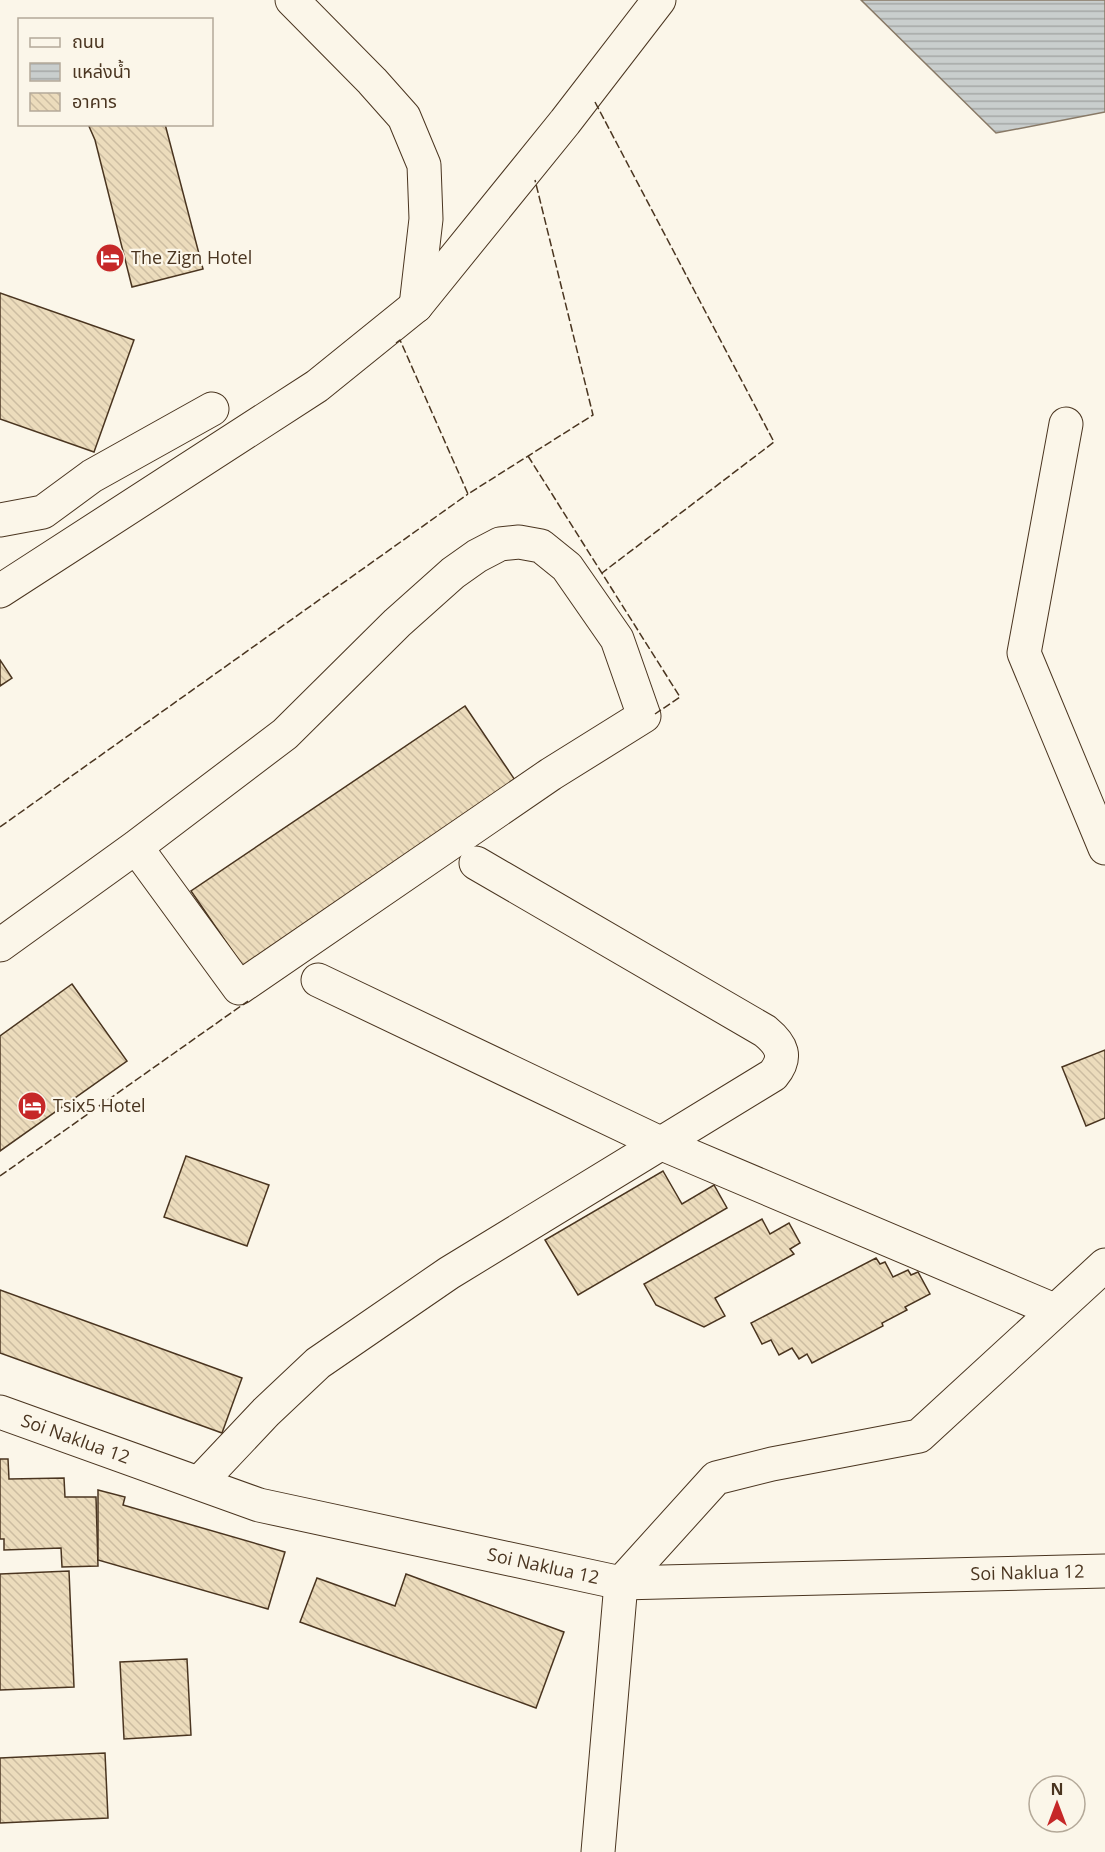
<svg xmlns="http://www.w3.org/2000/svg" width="1105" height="1852" font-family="'Open Sans','Noto Sans Thai',sans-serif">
<defs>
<pattern id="water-rules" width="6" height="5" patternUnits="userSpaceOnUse" patternTransform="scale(1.5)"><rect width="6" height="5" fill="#c9cecd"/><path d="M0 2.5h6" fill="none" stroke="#a5a8a6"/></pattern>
<pattern id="building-back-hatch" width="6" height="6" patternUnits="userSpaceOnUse" patternTransform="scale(1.5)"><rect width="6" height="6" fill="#ecdcbc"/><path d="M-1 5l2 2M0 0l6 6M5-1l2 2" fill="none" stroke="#ccbda1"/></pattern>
</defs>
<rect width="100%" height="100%" fill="#fbf6e9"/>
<polygon fill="url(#water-rules)" stroke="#887966" stroke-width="1.5" points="861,0 1105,0 1105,112 996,133"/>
<g fill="url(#building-back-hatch)" stroke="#4a3520" stroke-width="1.5">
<polygon points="88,124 165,124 203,269 132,287 95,140"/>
<polygon points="0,293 134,340 94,452 0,419"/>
<polygon points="0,660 12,678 0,686"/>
<polygon points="465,706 521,789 248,974 191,891"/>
<polygon points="72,984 127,1061 0,1151 0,1036"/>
<polygon points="1105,1050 1105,1118 1086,1126 1062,1067"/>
<polygon points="186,1156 269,1185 247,1246 164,1217"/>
<polygon points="663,1171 682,1204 714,1185 727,1208 578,1295 545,1240"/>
<polygon points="762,1219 770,1234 789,1223 800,1243 790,1249 794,1254 715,1298 725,1316 704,1327 656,1305 644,1284"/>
<polygon points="876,1258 880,1264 885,1262 893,1277 908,1270 911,1275 918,1272 930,1294 905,1307 907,1310 882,1323 883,1326 812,1363 807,1354 799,1359 792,1348 779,1355 771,1340 762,1344 751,1323"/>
<polygon points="0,1290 242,1378 222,1433 0,1353"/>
<polygon points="0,1459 8,1459 9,1479 64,1478 65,1497 96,1497 98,1566 62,1567 61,1548 4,1550 4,1539 0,1539"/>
<polygon points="98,1490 125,1497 123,1505 285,1552 268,1609 98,1560"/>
<polygon points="69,1571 74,1687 0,1690 0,1574"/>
<polygon points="406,1574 564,1632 536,1708 300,1622 317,1578 395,1606"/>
<polygon points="187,1659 191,1735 124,1739 120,1662"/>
<polygon points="105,1753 108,1818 0,1823 0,1758"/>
</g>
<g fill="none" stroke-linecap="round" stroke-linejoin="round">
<g stroke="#4a3520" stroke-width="35">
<g id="minor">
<polyline points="292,0 372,81 404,117 424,165 426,219 416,306"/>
<polyline points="1066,424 1024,653 1105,848"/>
<polyline points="0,520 43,512 92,476 212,409"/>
<polyline points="0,591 317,386 416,306 565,122 659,0"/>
<polyline points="0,945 136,847 285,734 397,623 453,573 477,556 500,544 519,542 541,546 567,567 617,639 644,716 551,774 239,988 136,847"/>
<polyline points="318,980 660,1143 1054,1310"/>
<path id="s1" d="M 0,1412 L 259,1505 L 621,1583 L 1105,1571"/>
<path d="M 199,1483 L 266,1412 L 318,1363 L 449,1273 L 773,1075 C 788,1057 782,1045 765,1031 L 476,863"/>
<polyline points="598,1852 621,1583 716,1478 772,1464 919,1436 1105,1265"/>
</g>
</g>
<use href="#minor" stroke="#fbf6e9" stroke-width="33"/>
<g stroke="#4a3520" stroke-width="1.5" stroke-dasharray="8 3" stroke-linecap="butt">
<polyline points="595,102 774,442 602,573"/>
<polyline points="396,343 400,340 468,494 593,415 535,180"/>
<polyline points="528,456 680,697 655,714"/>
<polyline points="0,827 468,494"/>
<polyline points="0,1176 248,1001"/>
</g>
</g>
<defs>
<g id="hotel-disc" transform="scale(1.5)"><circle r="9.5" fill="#c62828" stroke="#fbf6e9"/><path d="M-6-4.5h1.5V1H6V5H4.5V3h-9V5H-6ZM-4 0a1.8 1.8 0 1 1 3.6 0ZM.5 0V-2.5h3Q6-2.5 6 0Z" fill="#fff"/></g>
</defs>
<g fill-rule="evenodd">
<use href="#hotel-disc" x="110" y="258"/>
<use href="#hotel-disc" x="32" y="1106"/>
</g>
<g text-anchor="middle" stroke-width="4.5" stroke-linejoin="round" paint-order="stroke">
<g font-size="18" fill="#4a3520" stroke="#fbf6e9" text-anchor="start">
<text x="131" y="264">The Zign Hotel</text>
<text x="53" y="1112">Tsix5 Hotel</text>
</g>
<g font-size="18" fill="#4a3520" stroke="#fbf6e9">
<text dy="6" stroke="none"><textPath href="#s1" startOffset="80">Soi Naklua 12</textPath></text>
<text dy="6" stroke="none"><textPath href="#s1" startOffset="566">Soi Naklua 12</textPath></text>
<text dy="6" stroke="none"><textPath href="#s1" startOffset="1052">Soi Naklua 12</textPath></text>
</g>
</g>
<rect x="18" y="18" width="195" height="108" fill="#fbf6e9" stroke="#b4a999" stroke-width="1.5"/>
<rect x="30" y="38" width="30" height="9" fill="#fbf6e9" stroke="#b4a999" stroke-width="1.5"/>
<text x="72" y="48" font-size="18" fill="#4a3520">ถนน</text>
<rect x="30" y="63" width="30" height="18" fill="url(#water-rules)" stroke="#b4a999" stroke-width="1.5"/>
<text x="72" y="78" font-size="18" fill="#4a3520">แหล่งน้ำ</text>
<rect x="30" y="93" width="30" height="18" fill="url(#building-back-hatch)" stroke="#b4a999" stroke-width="1.5"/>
<text x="72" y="108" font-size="18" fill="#4a3520">อาคาร</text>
<g transform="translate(1057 1804)"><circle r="28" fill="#fbf6e9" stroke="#b4a999" stroke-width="1.5"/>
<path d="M0-4.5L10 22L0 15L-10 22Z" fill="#c62828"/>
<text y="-9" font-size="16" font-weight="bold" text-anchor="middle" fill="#4a3520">N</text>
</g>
</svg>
